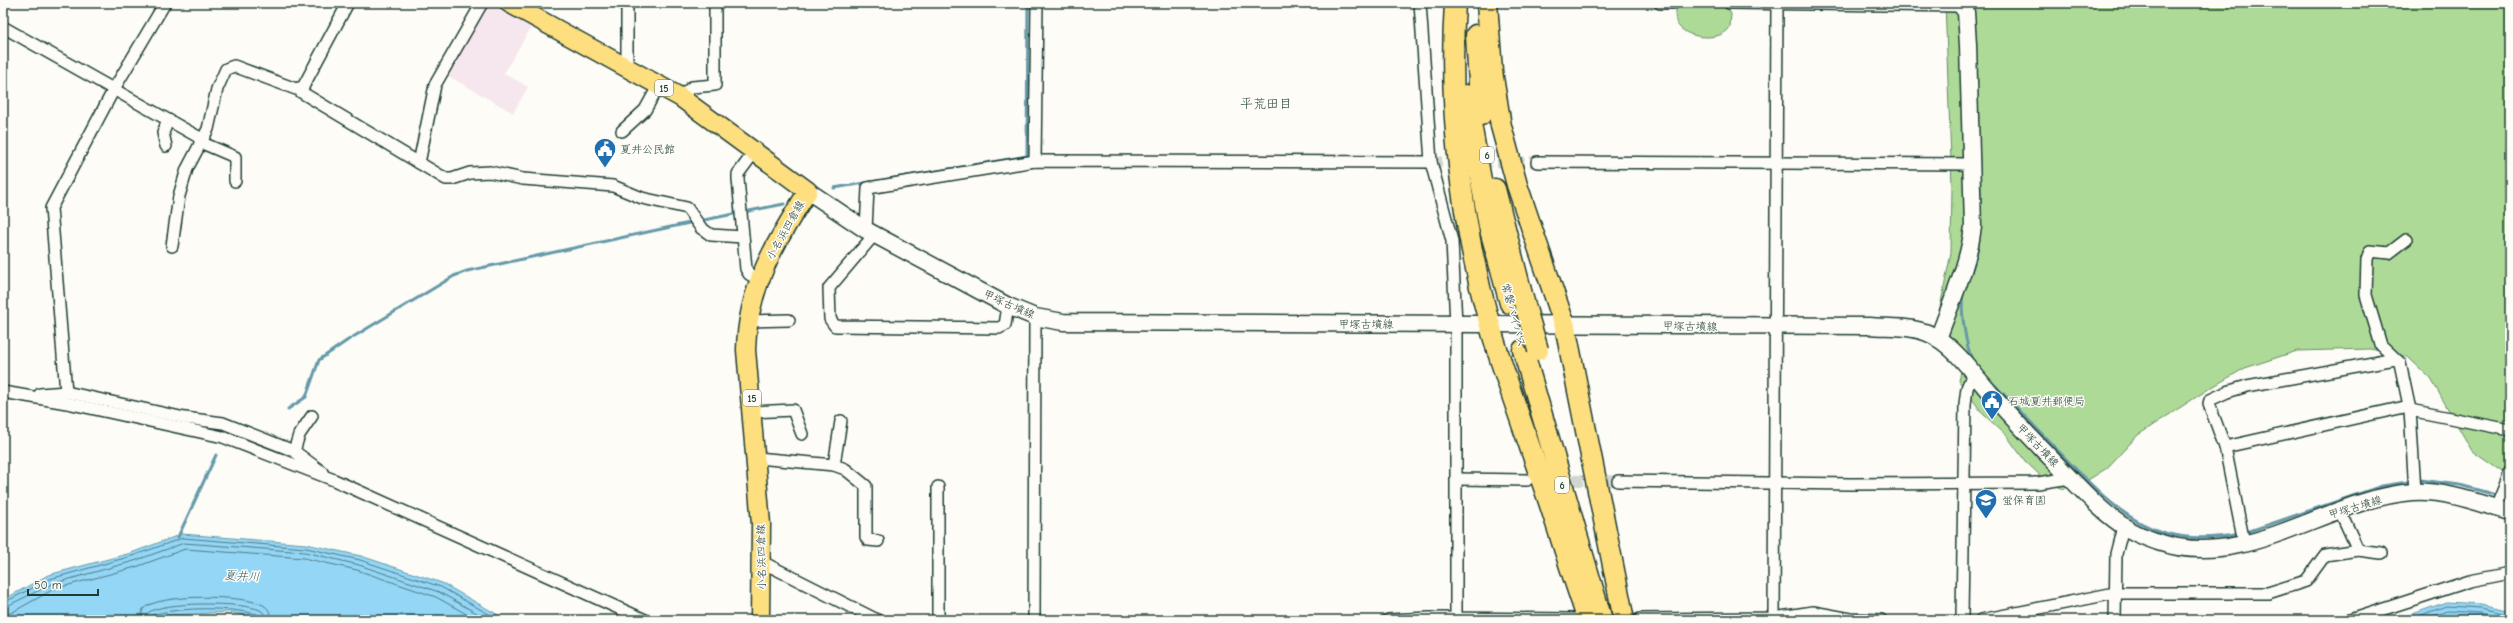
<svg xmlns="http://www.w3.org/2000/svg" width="2513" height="623" font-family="'Comic Neue','Klee One',sans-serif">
<rect width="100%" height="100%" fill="#fdfcf7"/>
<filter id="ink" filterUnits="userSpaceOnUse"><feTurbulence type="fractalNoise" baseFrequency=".025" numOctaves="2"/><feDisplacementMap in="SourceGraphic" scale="8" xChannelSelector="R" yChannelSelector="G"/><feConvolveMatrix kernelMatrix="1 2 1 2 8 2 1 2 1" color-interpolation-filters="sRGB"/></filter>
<g filter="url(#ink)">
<polygon fill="#f6e7ee" points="487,3 497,3 533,24 504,73 528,87 513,113 445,74"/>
<g fill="#aeda98" stroke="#668c66">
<path d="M 1680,3 L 1725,3 L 1731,14 L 1730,27 C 1719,47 1658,36 1680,3 Z"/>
<polygon points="1945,3 2510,3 2510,474 2505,474 2472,451 2431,379 2408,357 2370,349 2297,351 2245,368 2207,390 2138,435 2107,468 2085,482 2063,489 2046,481 2025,461 2007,436 1983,414 1959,381 1962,367 1936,327 1951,253 1952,186"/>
</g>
<g fill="#94d6f6" stroke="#6599a8">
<polygon points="182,534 306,544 361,556 442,583 507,620 265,620 229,612 173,615 144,620 3,620 3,600 48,575 131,553"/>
<polygon points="2446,602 2482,604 2510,611 2510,620 2396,620"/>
</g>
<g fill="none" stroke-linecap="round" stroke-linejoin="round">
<g stroke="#4e7a82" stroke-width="1">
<polyline points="3,603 50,579 132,556 183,538 306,548 360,560 441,587 499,620"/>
<polyline points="3,608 52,584 134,561 184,543 305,552 359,565 439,592 489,620"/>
<polyline points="3,614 11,613 54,589 136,567 185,549 304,558 357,570 436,597 477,620"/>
<path d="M 140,620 L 143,609 C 158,593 244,595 263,605 C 269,608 271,614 272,620"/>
<path d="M 146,620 L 148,613 C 161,601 243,602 260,610 C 264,612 265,616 266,620"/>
<path d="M 151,620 L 154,614 C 187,607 224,607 257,614 L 261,620"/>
<polyline points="2408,620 2446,606 2482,608 2510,615"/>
<polyline points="2422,620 2447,611 2481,613 2510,620"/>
<polyline points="2439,620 2448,617 2485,620"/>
</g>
<g stroke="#6599a8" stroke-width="3">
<polyline points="1972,3 1975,31"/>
<polyline points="834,188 1027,156 1028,3"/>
<polyline points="744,212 784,204"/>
<polyline points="699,221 739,213"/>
<path d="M 1969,277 C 1985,240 1980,200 1979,160"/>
<path d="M 1963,293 C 1960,310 1966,347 1973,362"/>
<path d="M 1987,377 C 2013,404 2039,431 2065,458 C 2119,514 2155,550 2239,534"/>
<polyline points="288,409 306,397 319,360 348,340 454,276 467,271 694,222"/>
<polyline points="2244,533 2382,486 2420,480 2460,485 2510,499"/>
<polyline points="178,537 216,455"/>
</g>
<g stroke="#d1d6d0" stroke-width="11" stroke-dasharray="11 5.5" stroke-linecap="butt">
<polyline points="1431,162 1537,162"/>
<polyline points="1556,480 1618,481"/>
</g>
<g stroke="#1f3d34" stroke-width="14">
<g id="street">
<polyline points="1420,3 1431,162 1452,241 1456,324 1456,620"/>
<polyline points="1660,3 1673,3"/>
<polyline points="1729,3 1961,6"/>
<polyline points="3,27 202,139"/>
<polyline points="627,67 627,3"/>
<polyline points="299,88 301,92 446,179 452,179 470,173 490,172 523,179 613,186 642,198 687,208 701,228 711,235 743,237"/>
<polyline points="680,97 692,87 715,85 715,9"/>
<polyline points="622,131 645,110 659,85"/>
<polyline points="200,142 235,157 235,181"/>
<polyline points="166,146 163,133 168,120"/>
<polyline points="755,151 738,174 738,179 746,269 749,274 759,280"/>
<polyline points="1035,161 1037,3"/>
<polyline points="1537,162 1971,164"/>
<polyline points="419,163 435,85 482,3"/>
<polyline points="866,230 868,188 1035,161 1431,162"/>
<polyline points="874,235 829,288 830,319 835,326 999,328 1005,325 1008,306"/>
<polyline points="2406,240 2389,253 2370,251 2367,259 2366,295 2381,345 2400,363 2410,410 2415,492"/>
<polyline points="172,246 179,196 187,169 208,129 217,89 226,69 234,66 296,89 303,87 348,3"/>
<polyline points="747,321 789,320"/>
<polyline points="3,392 67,403 223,437 334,480 645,620"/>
<polyline points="66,392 51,208 114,89 165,3"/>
<polyline points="40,394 66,392 185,418 223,423 294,451 322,472"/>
<polyline points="2410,410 2510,430"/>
<polyline points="753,412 793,410 802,434"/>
<polyline points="2225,447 2409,406"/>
<polyline points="294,451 299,435 312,416"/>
<polyline points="757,458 834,465 845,469 866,486 866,537 868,540 878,541"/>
<polyline points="834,465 841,421"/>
<polyline points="1457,479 1527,480"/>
<polyline points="1618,481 1852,484 2038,483 2070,478"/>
<polyline points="2496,508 2510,473"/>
<polyline points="2340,511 2358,550"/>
<polyline points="2244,543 2225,447 2209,404 2210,400 2227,392 2247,386 2395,359"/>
<polyline points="762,562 877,620"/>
<polyline points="1640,619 1774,618 1777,3"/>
<polyline points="938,620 938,487"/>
<polyline points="1034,620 1035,317"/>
<polyline points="1388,620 1429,618 1575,619"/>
<polyline points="1775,620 1774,618 1813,612 1851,619 1881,620"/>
<polyline points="1962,620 1965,404 1967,388 1973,374"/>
<polyline points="1981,620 2115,593 2268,593 2306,581 2325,555 2358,550 2381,553"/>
<polyline points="2115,620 2116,554 2123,527"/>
<polyline points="2350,620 2470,581 2510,573"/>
</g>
</g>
<g stroke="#1f3d34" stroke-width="19">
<g id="secondary">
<path d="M 808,191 L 866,230 L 1008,306 L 1035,317 L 1063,322 L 1869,326 C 1892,328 1917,325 1937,338 C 1958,351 1975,376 1991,394 C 2016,423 2043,450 2070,478 C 2087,495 2104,514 2125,527 C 2135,534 2147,538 2158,542 C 2246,572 2328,498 2413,492 C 2446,490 2478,503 2510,512"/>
<path d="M 1938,339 C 1951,302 1968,267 1973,227 L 1968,45 L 1966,12 L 1959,3"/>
</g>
</g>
<g stroke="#1f3d34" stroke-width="21">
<path id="primary" d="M 509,3 L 680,97 L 808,191 C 776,241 747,288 746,350 L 761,524 L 760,620"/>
</g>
<g stroke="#1f3d34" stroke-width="23">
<g id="highway">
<path d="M 1455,3 C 1448,110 1461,222 1490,326 C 1507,385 1529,443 1549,502 C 1562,541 1574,581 1588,620"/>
<polyline points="1487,3 1492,71 1501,126 1517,185 1565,326 1624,620"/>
<polyline points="1476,35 1481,115"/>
<polyline points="1466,95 1489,226 1510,303"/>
<polyline points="1495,189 1524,302"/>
<polyline points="1523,350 1602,620"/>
</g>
</g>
<use href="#street" stroke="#fdfcf7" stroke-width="11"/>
<use href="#secondary" stroke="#fdfcf7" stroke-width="16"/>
<use href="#primary" stroke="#fedf80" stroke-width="18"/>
<use href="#highway" stroke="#fedf80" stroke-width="20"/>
<g stroke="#1f3d34" stroke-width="23" stroke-linecap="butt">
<polyline id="highway-bridge" points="1524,302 1538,350"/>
</g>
<use href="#highway-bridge" stroke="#fedf80" stroke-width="20"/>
</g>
</g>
<defs>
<g id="civic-pin" transform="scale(1.15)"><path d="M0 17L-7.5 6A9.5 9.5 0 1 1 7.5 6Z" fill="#1f6fb2" stroke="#fdfcf7"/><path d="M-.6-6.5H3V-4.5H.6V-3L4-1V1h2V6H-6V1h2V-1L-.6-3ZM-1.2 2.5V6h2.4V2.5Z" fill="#fff"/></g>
<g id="school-pin" transform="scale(1.15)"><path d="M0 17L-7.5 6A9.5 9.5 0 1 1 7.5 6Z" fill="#1f6fb2" stroke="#fdfcf7"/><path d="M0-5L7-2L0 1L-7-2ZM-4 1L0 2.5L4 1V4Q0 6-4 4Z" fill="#fff"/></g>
</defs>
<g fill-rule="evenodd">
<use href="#civic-pin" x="605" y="149"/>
<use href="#civic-pin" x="1992" y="401"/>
<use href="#school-pin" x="1986" y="500"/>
</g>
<g text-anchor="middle" stroke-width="3" stroke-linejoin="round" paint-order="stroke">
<g fill="#fdfcf7" stroke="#62766e" stroke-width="1">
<rect x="655" y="80" width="18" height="16" rx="3"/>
<rect x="1480" y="147" width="14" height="16" rx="3"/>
<rect x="743" y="390" width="18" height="16" rx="3"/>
<rect x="1555" y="477" width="14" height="16" rx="3"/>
</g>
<g font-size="10" font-weight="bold" fill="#1f3d34">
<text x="664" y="92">15</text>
<text x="1487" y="159">6</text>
<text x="752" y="402">15</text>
<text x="1562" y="489">6</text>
</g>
<g font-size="11" fill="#1f3d34" stroke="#fdfcf7" text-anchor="start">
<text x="620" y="153">夏井公民館</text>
<text x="2008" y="405">石城夏井郵便局</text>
<text x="2002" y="504">蛍保育園</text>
</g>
<g font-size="11" fill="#1f3d34" stroke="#fdfcf7">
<text transform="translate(785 230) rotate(-61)" y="4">小名浜四倉線</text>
<text transform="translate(1009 304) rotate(24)" y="4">甲塚古墳線</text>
<text transform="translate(1514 315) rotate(75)" y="4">常磐バイパス</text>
<text x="1366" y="328">甲塚古墳線</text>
<text transform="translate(1690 326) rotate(1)" y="4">甲塚古墳線</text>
<text transform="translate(2038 445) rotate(46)" y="4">甲塚古墳線</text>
<text transform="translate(2355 507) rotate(-17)" y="4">甲塚古墳線</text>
<text transform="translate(761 557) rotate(-91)" y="4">小名浜四倉線</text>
</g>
<g font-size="12" font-style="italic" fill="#365c5b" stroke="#fdfcf7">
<text transform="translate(242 576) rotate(2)" y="4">夏井川</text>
</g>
<g font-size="13" fill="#1f3d34" stroke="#fdfcf7">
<text x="1266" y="108">平荒田目</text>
</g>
</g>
<rect width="2513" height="623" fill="none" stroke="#fdfcf7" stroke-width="16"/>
<rect x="8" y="8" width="2497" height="607" fill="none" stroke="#1f3d34" stroke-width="1.5" filter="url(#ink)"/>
<path d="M28 589v6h70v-6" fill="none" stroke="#1f3d34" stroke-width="2"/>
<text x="34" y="589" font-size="12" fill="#1f3d34" stroke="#fdfcf7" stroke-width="3" paint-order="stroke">50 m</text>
</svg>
